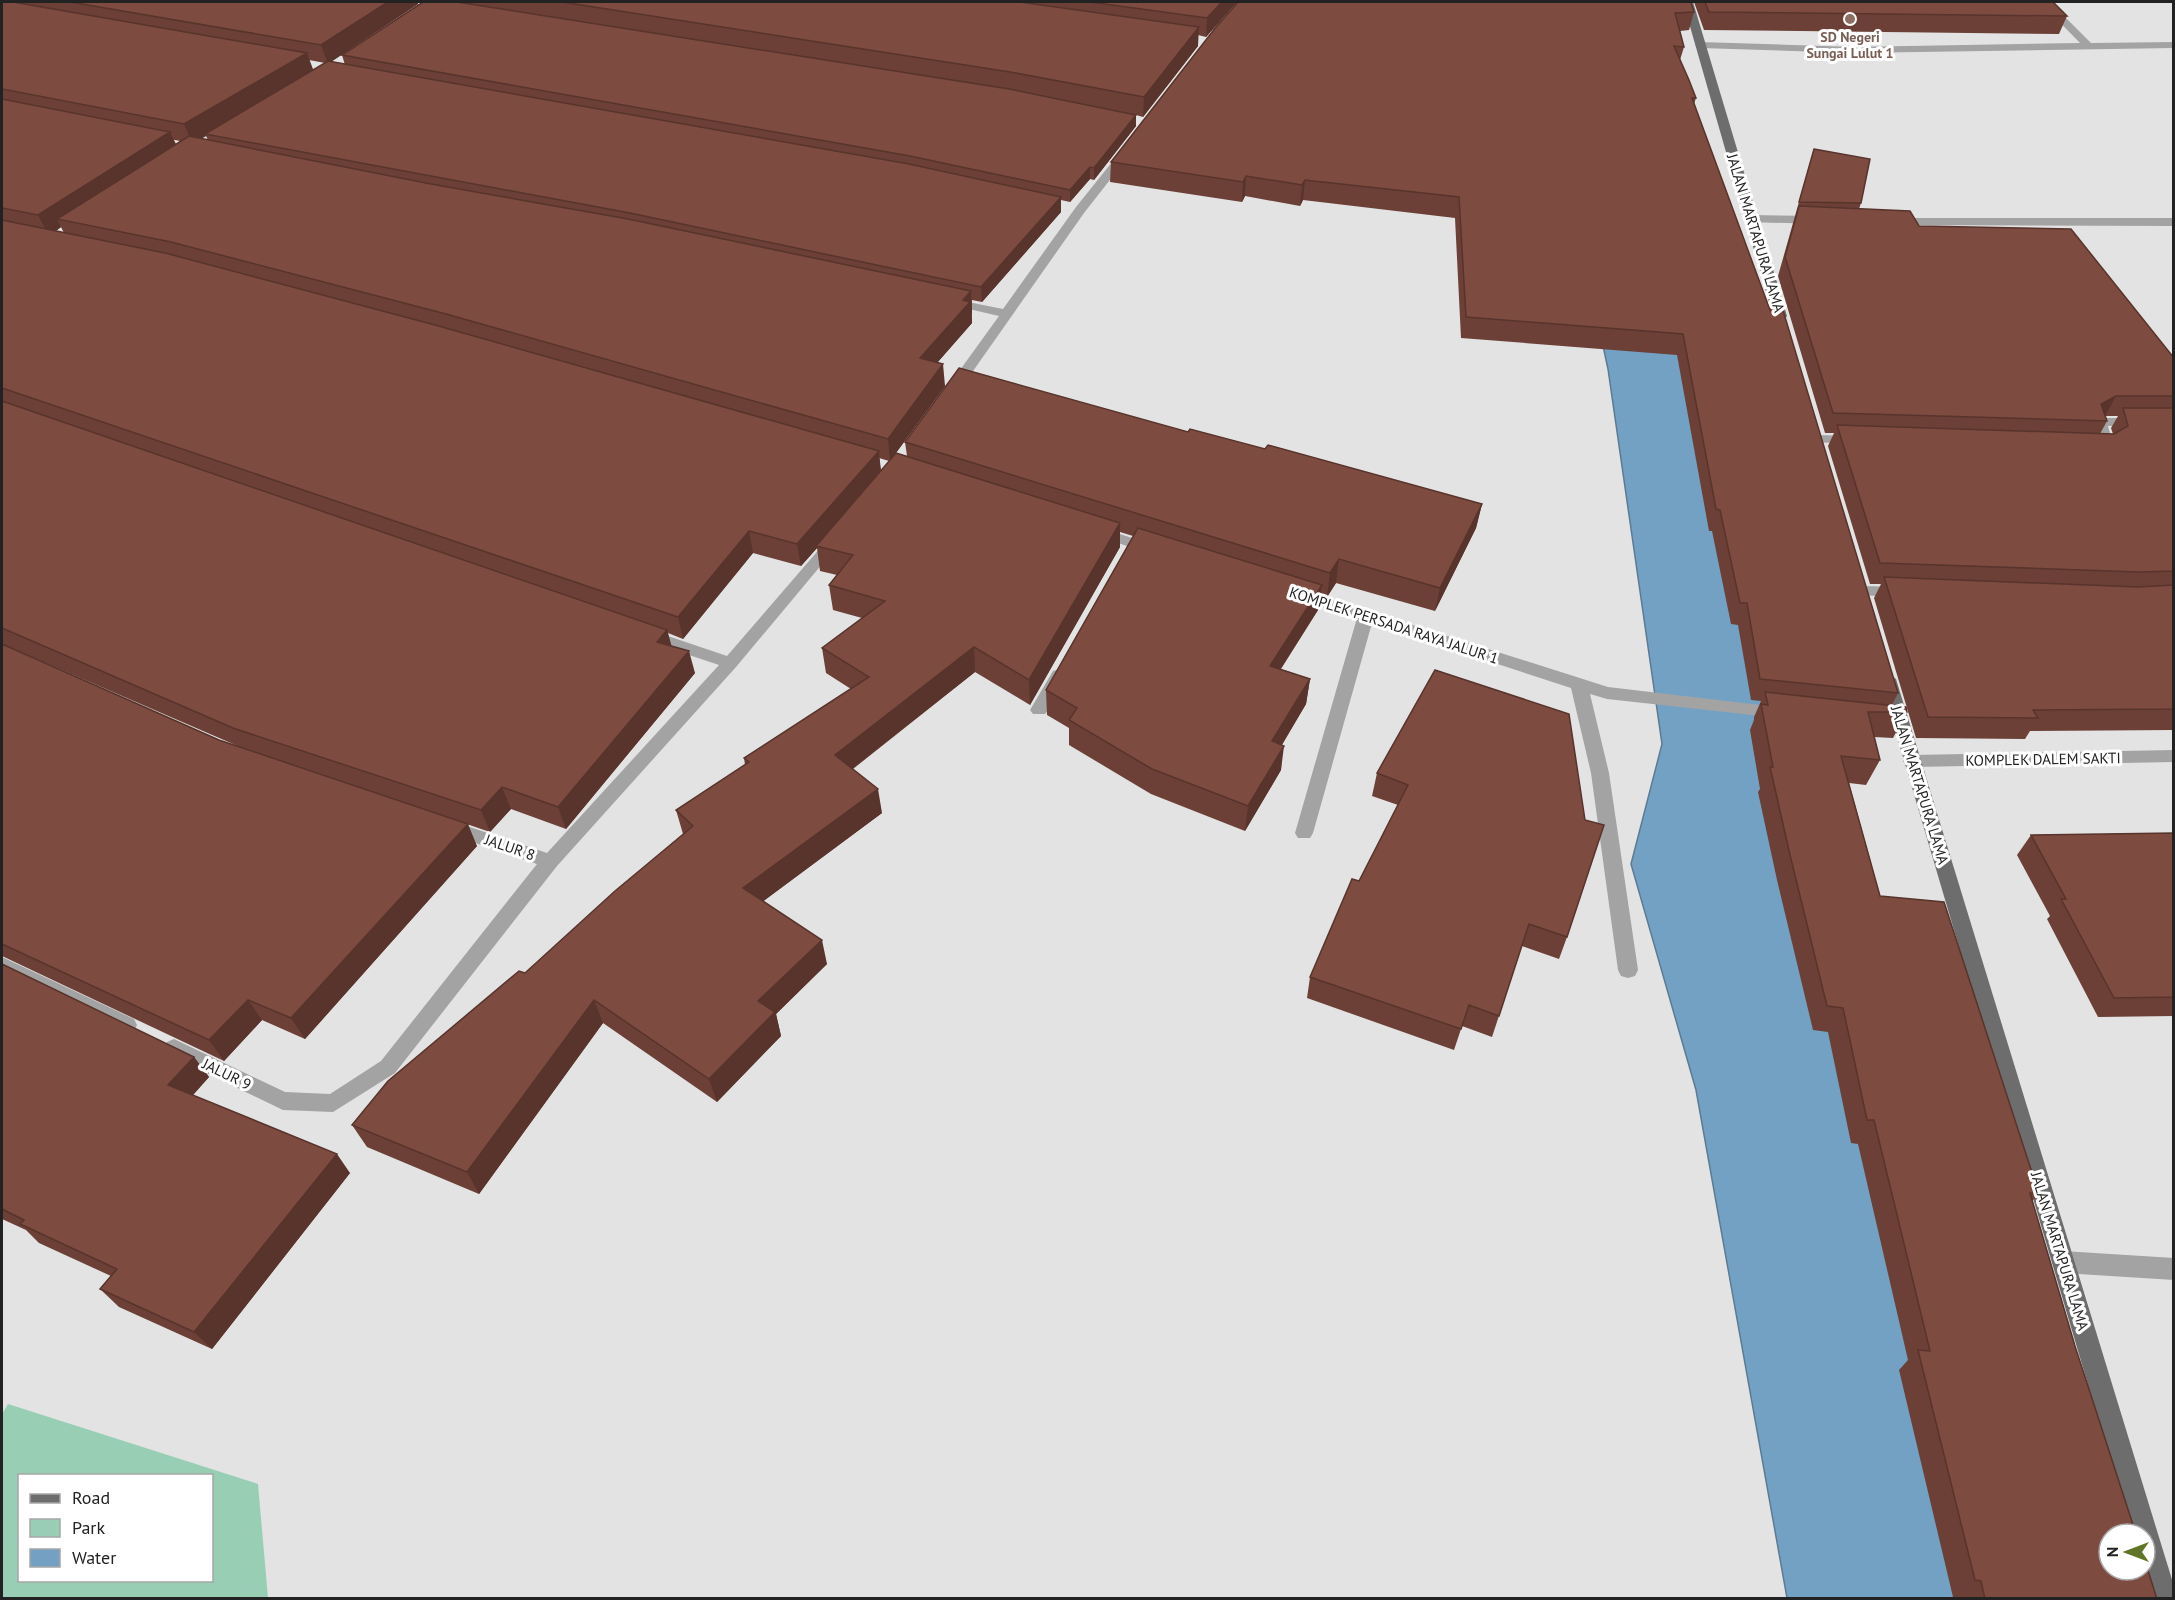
<svg xmlns="http://www.w3.org/2000/svg" width="2175" height="1600" font-family="'PT Sans',sans-serif">
<rect width="100%" height="100%" fill="#e3e3e4"/>
<path fill="#97ceb4" fill-rule="evenodd" d="M8,1404L258,1484L268,1598H2V1414ZM20,1476H212V1580H20Z"/>
<path fill="#73a1c4" stroke="#5b7b93" stroke-width="1.5" d="M1643,2L2057,1598H1787L1696,1090L1631,864L1662,744L1608,369L1571,197Z"/>
<g fill="none" stroke-linecap="round" stroke-linejoin="round">
<path fill="#a3a3a3" fill-rule="evenodd" d="M2040,2H2050L2091,43L2174,42V48L1853,53L1700,48L1695,45L1700,42L1853,47L2080,43Z
M1121,151L1131,153L1084,213L959,391H949L947,388L999,316L943,303V297L1003,309L1076,207Z
M1751,215L1819,216L1825,220L1819,224L1747,222V216Z
M1894,218H2174V226L1890,225L1888,222Z
M2106,418H2174V426H2108L2112,440L2105,444L2098,440L2092,425Z
M1817,435L1854,436L1861,440L1854,444L1812,442V436Z
M1098,527L1157,546L1160,549L1152,554L1093,535L1090,532L1093,529Z
M833,537L841,542L838,545L736,667L557,866L395,1073L333,1112L283,1110L167,1054L164,1048L167,1042L174,1039L285,1092L330,1094L381,1061L537,864L443,832L440,827L443,822L449,820L547,853L719,665L644,640L642,636L644,632H656L727,656L828,539Z
M1863,586L1900,587L1908,592L1900,597L1857,595L1855,591Z
M1296,588L1608,687L1786,708L1789,712L1780,718L1607,699L1590,694L1609,773L1638,970L1635,976L1628,978L1621,976L1618,970L1591,773L1571,688L1372,623L1313,833L1310,838H1298L1295,833L1357,618L1290,597L1288,593Z
M1059,669L1067,675L1048,710L1045,714H1033L1030,710L1053,671Z
M2174,750V762L1912,767L1906,766L1903,761L1906,756L1912,755Z
M2,957L134,1019L137,1025L134,1031L127,1034L120,1031L2,974Z
M2063,1251L2174,1258V1280L2063,1273L2055,1270L2052,1262L2055,1254Z"/>
<path fill="#6e6d6d" fill-rule="evenodd" d="M1683,2H1693L1787,316L1785,319H1775L1773,316Z
M1888,673L1896,679L2158,1534L2174,1586V1598H2151L2143,1570H2145V1534H2132L1880,679Z"/>
</g>
<path fill="#6c4036" fill-rule="evenodd" d="M2,2H418V4L330,62L345,65L342,55L423,2H1237L1206,37L1198,35V46L1143,117L1136,115V126L1094,180L1090,179L1070,202L1061,200V212L982,302L972,300V323L937,363L945,386L896,453L907,456L905,442L1188,432L1265,449L1482,504L1476,528L1435,611L1336,583L1327,597L1321,595L1318,610L1281,669L1310,679L1306,704L1282,745L1281,770L1245,831L1151,794L1069,745V728L1047,715L1046,690L1133,536L1120,532V547L1030,705L975,672L853,769L882,813L763,901L827,964L776,1014L781,1036L717,1102L603,1023L479,1194L367,1147L352,1125L683,834L676,810L745,765L744,758L851,689L826,673L822,648L862,618L833,610L829,585L837,575L820,571L817,548L801,566L753,553L683,639L668,633L671,646L695,673L566,829L511,809L490,832L373,792L477,846L305,1039L262,1020L224,1061L2,956V644L219,740L240,747L2,644ZM309,60L325,63L313,70ZM206,136L208,140L201,138ZM174,140H175L180,141L176,144ZM61,227L64,233L56,231ZM879,458L889,461L881,471Z
M1238,2L1694,12L1689,30L1680,31L1684,47L1680,60L1696,98L1694,104L1769,307L1776,287L1898,693L1892,705L1907,712L1893,738L1874,737L1880,760L1866,785L1849,783L1880,896L2039,1194L2032,1201L2075,1346L2157,1599H1958V1597H1953L1899,1370L1908,1360L1858,1144L1851,1143L1828,1032L1813,1030L1777,880L1758,792L1760,789L1750,730L1754,720V717L1761,701L1751,700L1738,625L1731,624L1712,531H1709L1677,355L1461,338L1455,218L1303,200L1300,206L1245,196L1242,202L1110,182L1111,162Z
M1694,2H2053L2067,16L2059,34L1704,30Z
M1814,149L1861,203L1859,209L1919,226L2174,358V730L2030,731L2025,739L1916,738L1874,598L1881,584H1870L1828,446L1834,433H1825L1778,276ZM2105,416H2118L2111,428L2113,434H2100L2107,421Z
M1435,670L1567,937L1559,959L1522,946L1492,1037L1462,1026L1454,1050L1307,998L1310,977L1398,805L1372,796L1377,773Z
M2174,833V1016L2098,1017L2047,919L2050,916L2017,855L2031,835Z
M2,964L194,1057L209,1077L193,1095L350,1173L212,1349L119,1307L100,1289L111,1276L39,1243L26,1230L2,1219Z"/>
<path fill="#58342c" d="M388,2H418V4L328,64L321,45Z
M1222,2H1237L1206,37L1207,18Z
M1199,27L1198,46L1143,117L1144,97Z
M307,53L314,72L205,134L206,136L193,144L184,124Z
M1136,115V126L1094,180V168Z
M170,132L179,152L57,219L61,227L49,236L38,215Z
M1090,167V179L1070,202V190Z
M1246,176L1245,196L1242,202L1243,182Z
M1305,180L1303,200L1300,206L1302,185Z
M1061,197V212L982,302L981,287Z
M971,291L972,313L971,314L972,323L922,380L920,358L963,300Z
M943,364L945,386L890,461L888,439Z
M2116,396L2105,416L2101,404Z
M879,451L881,472L816,546L817,548L801,566L797,544Z
M1482,504L1476,528L1435,611L1440,588Z
M1120,523V547L1030,705L1029,680Z
M749,531L753,553L683,639L678,617Z
M1339,559L1336,583L1327,597L1330,573Z
M1322,585L1318,610L1267,690L1270,666Z
M667,630L673,651L657,642Z
M974,647L975,672L839,779L835,755Z
M689,651L695,673L566,829L558,807Z
M1310,679L1306,704L1269,766L1272,741Z
M1284,746L1281,770L1245,831L1248,806Z
M502,787L511,809L490,832L481,810Z
M878,789L882,813L749,912L743,888Z
M468,824L477,846L305,1039L291,1018Z
M822,940L827,964L776,1014L781,1036L717,1102L709,1079L758,1001Z
M248,1000L262,1020L224,1061L209,1040Z
M594,1000L603,1023L479,1194L467,1172Z
M194,1057L209,1077L184,1105L168,1085Z
M337,1154L350,1173L212,1349L194,1332Z"/>
<path fill="#7d4b3f" stroke="#58342c" stroke-width="1.5" d="M2,2H13L307,53L184,124L2,89Z
M70,2H388L321,45Z
M423,2H457L1009,89L1136,115L1094,168L1090,167L1070,190L910,156L342,55Z
M562,2H1020L1199,27L1144,97L1010,72Z
M1090,2H1222L1207,18Z
M1238,2H1691L1694,12L1675,13L1684,47L1674,46L1689,80L1696,98H1692L1770,310L1776,287L1898,693L1760,679L1747,603H1740L1720,510L1716,509L1683,334L1466,317L1459,197L1305,180L1302,185L1246,176L1243,182L1111,162L1216,27Z
M1705,2H2053L2067,16L1709,12Z
M328,61L909,164L1061,197L981,287L630,213L205,134Z
M2,99L170,132L38,215L2,208Z
M189,136L431,184L628,219L971,291L963,300L970,302L920,358L943,364L888,439L446,314L171,242L57,219Z
M1814,149L1870,159L1861,203L1799,202Z
M1799,206L1910,211L1919,226L2071,229L2174,358V396H2116L2101,404L2107,421L1833,413L1785,257Z
M2,220L165,253L435,325L879,451L797,544L749,531L678,617L2,388Z
M959,368L1188,432L1190,429L1265,449L1268,445L1482,504L1440,588L1339,559L1330,573L905,442Z
M2,401L667,630L657,642L689,651L558,807L502,787L481,810L233,728L2,628Z
M2123,408H2174V571L2138,572L1880,563L1837,425L2114,434L2128,426Z
M896,453L1120,523L1029,680L974,647L835,755L878,789L743,888L822,940L758,1001L775,1012L709,1079L594,1000L467,1172L352,1125L388,1081L519,971L525,973L615,891L693,826L676,810L749,762L744,758L869,677L822,648L885,601L829,585L853,555L816,546Z
M1138,528L1322,585L1270,666L1310,679L1272,741L1284,746L1248,806L1152,769L1069,720L1077,708L1046,690Z
M1884,577L2138,587L2174,585V709L2033,710L2038,718L1928,717Z
M2,644L219,740L468,824L291,1018L248,1000L209,1040L2,944Z
M1435,670L1569,714L1585,820L1604,825L1567,937L1529,924L1499,1016L1469,1005L1461,1029L1310,977L1352,879L1359,881L1408,785L1377,773Z
M1765,692L1906,707L1907,712H1868L1880,760L1841,756L1880,896L1944,902L2039,1194L2030,1193L2075,1346L2136,1534H2109V1570H2145V1561L2157,1599H1985L1981,1581L1975,1580L1918,1350L1930,1351L1874,1120H1867L1843,1008L1827,1006L1790,855L1770,767H1773L1761,704L1768,705Z
M2174,833V997L2114,998L2061,899H2066L2031,835Z
M2,964L194,1057L168,1085L337,1154L194,1332L100,1289L117,1269L20,1224L24,1220L2,1209Z"/>
<circle fill="#8d6e63" stroke="#fff" stroke-width="2" cx="1850" cy="19" r="6"/>
<g text-anchor="middle" dominant-baseline="central" stroke-width="6" stroke-linejoin="round" paint-order="stroke">
<g font-size="14" font-weight="bold" fill="#785e54" stroke="#fff">
<text x="1850" y="37">SD Negeri<tspan x="1850" dy="16">Sungai Lulut 1</tspan></text>
</g>
<g font-size="15" fill="#222" stroke="#fff">
<text transform="translate(1756 233) rotate(73)">JALAN MARTAPURA LAMA</text>
<text transform="translate(1394 625) rotate(18)">KOMPLEK PERSADA RAYA JALUR 1</text>
<text transform="translate(2043 759) rotate(-1)">KOMPLEK DALEM SAKTI</text>
<text transform="translate(1920 785) rotate(73)">JALAN MARTAPURA LAMA</text>
<text transform="translate(510 847) rotate(19)">JALUR 8</text>
<text transform="translate(227 1074) rotate(26)">JALUR 9</text>
<text transform="translate(2060 1251) rotate(73)">JALAN MARTAPURA LAMA</text>
</g>
</g>
<rect width="2175" height="1600" fill="none" stroke="#222222" stroke-width="6"/>
<rect x="18" y="1474" width="195" height="108" fill="#ffffff" stroke="#a7a7a7" stroke-width="1.5"/>
<rect x="30" y="1494" width="30" height="9" fill="#6e6d6d" stroke="#a7a7a7" stroke-width="1.5"/>
<text x="72" y="1504" font-size="18" fill="#222222">Road</text>
<rect x="30" y="1519" width="30" height="18" fill="#97ceb4" stroke="#a7a7a7" stroke-width="1.5"/>
<text x="72" y="1534" font-size="18" fill="#222222">Park</text>
<rect x="30" y="1549" width="30" height="18" fill="#73a1c4" stroke="#a7a7a7" stroke-width="1.5"/>
<text x="72" y="1564" font-size="18" fill="#222222">Water</text>
<g transform="translate(2127 1552) rotate(270)"><circle r="28" fill="#ffffff" stroke="#a7a7a7" stroke-width="1.5"/>
<path d="M0-4.5L10 22L0 15L-10 22Z" fill="#607526"/>
<text y="-9" font-size="16" font-weight="bold" text-anchor="middle" fill="#222222">N</text>
</g>
</svg>
